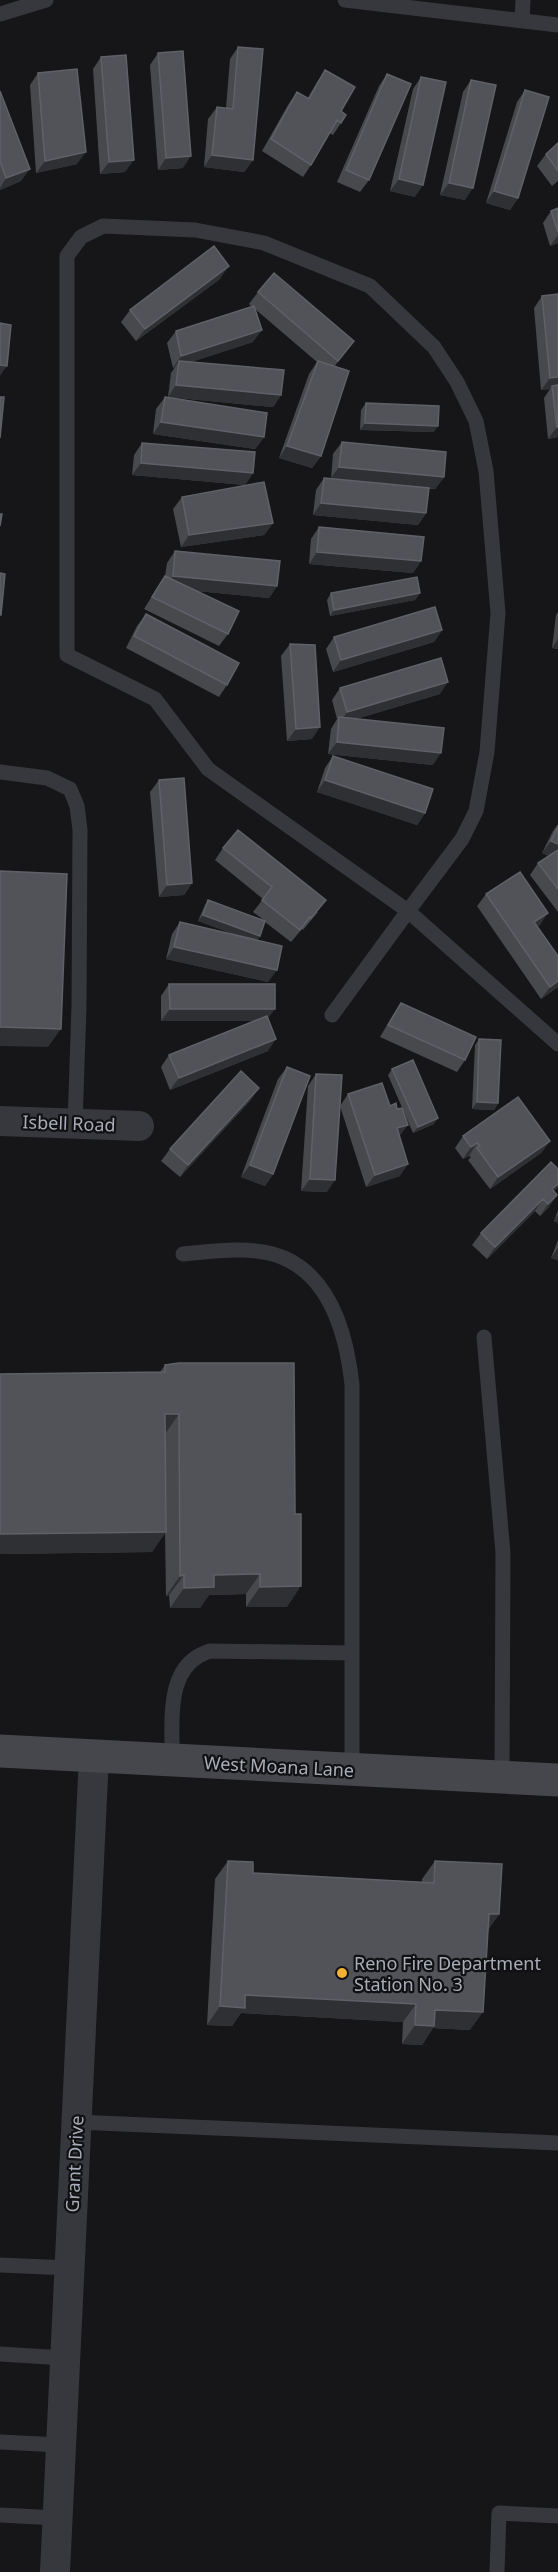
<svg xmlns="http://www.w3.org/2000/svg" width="558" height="2572" font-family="'Noto Sans',sans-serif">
<rect width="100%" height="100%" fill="#161618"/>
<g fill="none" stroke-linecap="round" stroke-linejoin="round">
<path stroke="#37383d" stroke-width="15" d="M345,0L558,25
M0,14L46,0
M522,21L523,0
M103,226L195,230L264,243L370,286L434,347L457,382L476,421L486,471L498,613L487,752L476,811L462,839L408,911L208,769L155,699L67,655V256L81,237Z
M0,772L47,778L70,789L77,806L80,830L79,1006L75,1124
M332,1015L408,911L558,1044
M183,1254C214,1251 254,1245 284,1258C332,1279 347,1338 352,1385V1770
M484,1337L503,1553L502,1777
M172,1760C173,1721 164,1665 210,1651L352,1653
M76,2122L558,2143
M0,2265L69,2268
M0,2354L65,2358
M0,2442L61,2445
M0,2515L57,2518
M497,2572L499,2513L558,2516"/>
<path stroke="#37383d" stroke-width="30" d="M0,1121L139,1126
M55,2572L94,1756"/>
<path stroke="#45474d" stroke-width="33" d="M0,1751L558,1780"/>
</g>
<path fill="#47494d" d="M238,47L253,160L244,172L204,167L208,119L217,107L226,108L230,59Z
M158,53L183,168L158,170L150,65Z
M101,57L125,172L100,174L93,69Z
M325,70L341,111V123L333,135L329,133L311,165L303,177L262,151L288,105L297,92L307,99L317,82Z
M38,73L77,164L36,173L30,85Z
M387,74L369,180L360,192L337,182L379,86Z
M421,77L415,197L390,191L413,89Z
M471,80L465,200L440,195L463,92Z
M525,90L518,198L510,210L486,203L517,102Z
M0,91L21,181L0,190Z
M558,143V181L552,186L537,166L546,154Z
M558,208V243L550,246L543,223L551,211Z
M220,279L136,341L121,322L130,310Z
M258,292L345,353L334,367L321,456L312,468L279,458L309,374L317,362L255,309L253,342L191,362L281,395L273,407L168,397L171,373L175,367L173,368L167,343L176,331L252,307L249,304Z
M542,296L558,437L548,439L544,398L550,389L541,390L534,308Z
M165,397L264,437L255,449L153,434L156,409Z
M366,403L434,432L360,430L361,410Z
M342,442L444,477L435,489H429L426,513L418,525L313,515L316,490L324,478L331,479L333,454Z
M142,443L253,473L245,485L132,475L134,455Z
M182,497L273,523L264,535L181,547L173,509Z
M319,527L421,561L413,573L309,564L311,539Z
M175,551L277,586L269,598L197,591L228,634L219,646L144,609L157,588L165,576L167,563Z
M331,593H420L415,600L330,616L327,600Z
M558,612V649L552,648L556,615Z
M146,614L227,685L219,697L126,648L137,626Z
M442,630L434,642L333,672L326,649L334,637Z
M290,644L312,739L287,741L281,656Z
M340,688L440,694L356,719L433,765L328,754L331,729L337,719L332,700Z
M333,756L425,813L417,825L317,792L325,768Z
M159,780L192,883L184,895L159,897L150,792Z
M558,824V912L530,875L538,863L549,856L542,853L553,831Z
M223,848L318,912L303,930L302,929L291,942L265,922L260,936L257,940L268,982L166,959L172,934L180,922L236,935L198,921L204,907L208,900L264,920L253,912L263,899L215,860Z
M486,894L540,925L537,926L558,956V987L541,999L477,906Z
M169,984L268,1019V1051L170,1090L161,1067L169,1055L253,1021H161V996Z
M401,1003L465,1060L457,1072L380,1037L393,1015Z
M479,1039L498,1103L494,1110L472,1109L475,1045Z
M287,1067L273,1174L265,1186L241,1177L278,1079Z
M392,1069L434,1124L413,1133L388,1075Z
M316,1074L327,1192L301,1191L308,1086Z
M348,1094L400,1136V1176L366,1187L340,1106Z
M251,1100L180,1177L161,1161L170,1149Z
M463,1136L550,1141L541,1153L490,1189L468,1160L471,1157L469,1156L463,1159L455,1148Z
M558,1169V1187L554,1191L549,1207L540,1216L535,1211L487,1259L472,1245L481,1233Z
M558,1210V1223L554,1221Z
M558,1240V1260L551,1258Z
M165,1365L287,1607H246V1594L209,1595L200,1608H170L169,1595L166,1596L165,1533L152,1552L0,1554V1374L160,1372Z
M228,1861L253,1873L422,1882V1879L435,1861L499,1914L488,1930L470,2030L433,2028L422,2045L402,2044L403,2022L241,2013L232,2026L207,2025L215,1879Z"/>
<path fill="#2f3033" d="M86,152L77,164L36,173L45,161Z
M212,155L253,160L244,172L204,167Z
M191,156L183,168L158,170L166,158Z
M134,160L125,172L100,174L109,162Z
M30,169L21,181L0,190V188L6,178Z
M399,179L423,185L415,197L390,191Z
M449,183L473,188L465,200L440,195Z
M494,191L518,198L510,210L486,203Z
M558,235V243L550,246Z
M229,266L220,279L136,341L145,329Z
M262,330L253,342L179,366V361L175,367L173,368L181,356Z
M0,365L7,366L0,376Z
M558,377V387L552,386L550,389L541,390L550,378Z
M176,385L281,395L273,407L168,397Z
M161,422L264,437L255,449L153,434Z
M365,423L438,426L434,432L360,430Z
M557,427H558V437L548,439Z
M287,446L321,456L312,468L279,458Z
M141,463L253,473L245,485L132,475Z
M339,467L444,477L435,489L330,479Z
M321,503L426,513L418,525L313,515Z
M273,523L264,535L181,547L189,535Z
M317,552L421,561L413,573L309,564Z
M173,576L277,586L269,598L164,588Z
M420,593L415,600L330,616L334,610Z
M442,630L434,642L333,672L341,660Z
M558,639V649L552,648Z
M448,682L440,694L339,724L347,712Z
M320,727L312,739L287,741L296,729Z
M337,742L441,753L433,765L328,754Z
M325,780L425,813L417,825L317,792Z
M551,841L558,844V859L542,853Z
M192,883L184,895L159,897L167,885Z
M548,913L540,925L526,934L534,922Z
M203,915L260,936L256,942L198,921Z
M174,947L277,970L268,982L166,959Z
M558,981V987L541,999L550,987Z
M170,1009H275L266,1021H161Z
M0,1027L61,1029L48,1047L0,1046Z
M276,1039L268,1051L170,1090L179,1078Z
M259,1088L251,1100L180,1177L188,1165Z
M477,1102L498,1103L494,1110L472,1109Z
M438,1118L434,1124L413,1133L418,1127Z
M408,1125L399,1137L397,1128Z
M550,1141L541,1153L490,1189L498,1177Z
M477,1143L469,1156L463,1159L471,1147Z
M408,1164L400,1176L366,1187L375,1175Z
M250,1165L273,1174L265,1186L241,1177Z
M310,1179L335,1180L327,1192L301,1191Z
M558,1184V1187L544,1202L552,1189Z
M557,1195L549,1207L540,1216L548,1204Z
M543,1199L535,1211L487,1259L495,1247Z
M558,1215V1223L554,1221Z
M558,1248V1260L551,1258Z
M165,1414H179L165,1434Z
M166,1532L152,1552L0,1554V1534Z
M260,1574L246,1594L209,1595L200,1608H170L184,1588L214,1575Z
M184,1575L169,1595L166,1596L180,1576Z
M301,1586L287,1607H246L260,1587Z
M489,1914H499L486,1933Z
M245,1995L416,2004L403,2022L241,2013L232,2026L207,2025L220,2006Z
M435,2010L483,2012L470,2030L433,2028L422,2045L402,2044L415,2025Z"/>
<path fill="#525359" stroke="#5f6168" stroke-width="1.5" d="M238,47L263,49L253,160L212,155L217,107L233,109Z
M183,51L191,156L166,158L158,53Z
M126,55L134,160L109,162L101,57Z
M77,69L86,152L45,161L38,73Z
M325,70L355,87L341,111L346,115L341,123L337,120L311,165L271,139L297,92L309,99Z
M387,74L411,84L369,180L346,170Z
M421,77L446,82L423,185L399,179Z
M471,80L496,85L473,188L449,183Z
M525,90L549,97L518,198L494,191Z
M0,91L30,169L6,178L0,161Z
M558,143V171L546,154Z
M558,208V232L551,211Z
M214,246L229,266L145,329L130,310Z
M274,273L354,341L338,361L258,292Z
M558,294V377L550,378L542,296Z
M254,306L262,330L181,356L176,331Z
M0,323L11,325L7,366L0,365Z
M179,361L284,370L281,395L176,385Z
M318,361L349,371L321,456L287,446Z
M558,385V427H557L552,386Z
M0,397H4L0,438Z
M165,397L267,413L264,437L161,422Z
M366,403L439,406L438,426L365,423Z
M342,442L446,452L444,477L339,467Z
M142,443L255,452L253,473L141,463Z
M324,478L429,488L426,513L321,503Z
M264,482L273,523L189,535L182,497Z
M0,514H2L0,526Z
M319,527L424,537L421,561L317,552Z
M175,551L280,561L277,586L173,576Z
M0,573L5,574L1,615H0Z
M165,576L239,611L228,634L152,597Z
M417,577L420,593L334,610L331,593Z
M435,607L442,630L341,660L334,637Z
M146,614L239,663L227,685L134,636Z
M290,644L315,645L320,727L296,729Z
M441,658L448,682L347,712L340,688Z
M339,717L444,728L441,753L337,742Z
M333,756L433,789L425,813L325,780Z
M184,778L192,883L167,885L159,780Z
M558,826V844L551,841Z
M238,830L326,900L311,918L310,917L300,930L262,900L272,887L223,848Z
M558,850V889L538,863Z
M0,871L67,874L61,1029L0,1027Z
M520,872L548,913L534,922L558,956V981L550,987L486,894Z
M208,900L265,921L260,936L203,915Z
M180,922L282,946L277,970L174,947Z
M169,984H275V1009H170Z
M401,1003L476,1037L465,1060L388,1025Z
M267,1016L276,1039L179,1078L169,1055Z
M479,1039L501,1040L498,1103L477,1102Z
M413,1060L438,1118L418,1127L392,1069Z
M287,1067L310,1076L273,1174L250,1165Z
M241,1071L259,1088L188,1165L170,1149Z
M316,1074L342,1075L335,1180L310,1179Z
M382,1083L390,1106L396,1103L397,1109L402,1108L408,1125L397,1128L408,1164L375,1175L348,1094Z
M518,1097L550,1141L498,1177L477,1148L480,1146L477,1143L471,1147L463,1136Z
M551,1162L558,1169V1184L552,1189L557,1195L548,1204L543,1199L495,1247L481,1233Z
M179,1363H294L295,1514H301V1586L260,1587V1574L214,1575V1587L184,1588V1575L180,1576L179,1414H165L166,1532L0,1534V1374L165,1372V1365Z
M228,1861L253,1862V1873L434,1883L435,1861L502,1864L499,1914H489L483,2012L435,2010L434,2026L415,2025L416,2004L245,1995V2008L220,2006Z"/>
<circle fill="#f2b134" stroke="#111113" stroke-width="2" cx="342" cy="1973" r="6"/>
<g text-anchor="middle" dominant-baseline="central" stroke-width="4.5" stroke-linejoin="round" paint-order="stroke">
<g font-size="18" fill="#a8adb8" stroke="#111113">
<text transform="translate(69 1123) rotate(2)">Isbell Road</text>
<text transform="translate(279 1766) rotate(3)">West Moana Lane</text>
<text transform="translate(74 2164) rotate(-87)">Grant Drive</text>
</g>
<g font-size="18" fill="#a8adb8" stroke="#111113" text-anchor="start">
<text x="354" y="1963">Reno Fire Department<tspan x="354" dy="21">Station No. 3</tspan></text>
</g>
</g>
</svg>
